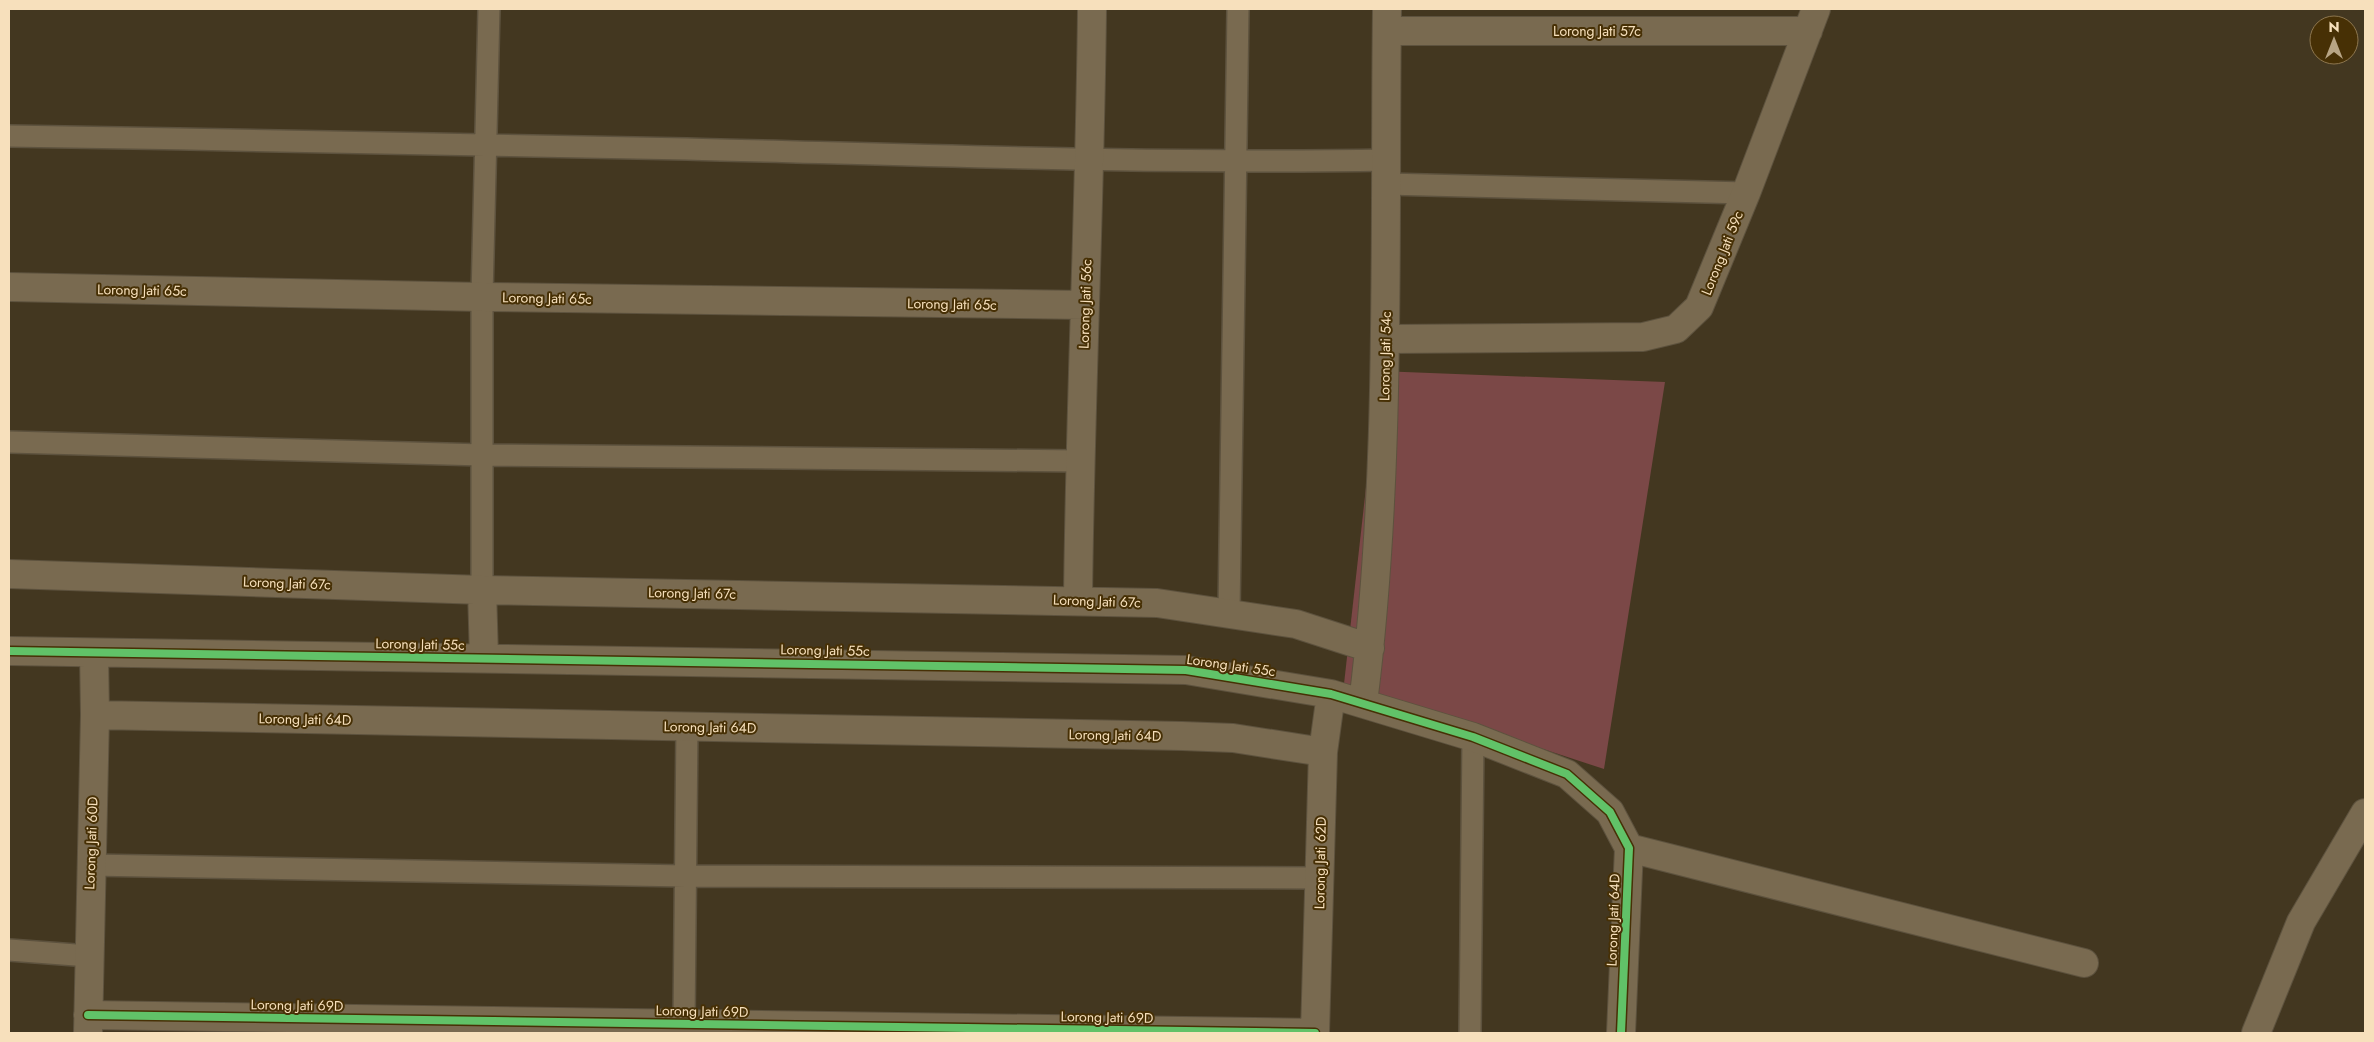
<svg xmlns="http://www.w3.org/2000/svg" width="2374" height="1042" font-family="Jost,sans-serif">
<rect width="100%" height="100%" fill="#433720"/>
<path fill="#7b4847" d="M1379,371L1665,382L1604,769L1344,684Z"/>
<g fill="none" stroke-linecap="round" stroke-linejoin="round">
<g stroke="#5d523e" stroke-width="24">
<path id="service" d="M9,136C235,140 461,143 687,149C921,155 1154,164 1387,160
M1386,184L1746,193
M9,442L483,455L1079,461
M482,590V297L489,9
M1229,612L1238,9
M90,865L686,876L1320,878
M9,950L89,956
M684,1023L687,726
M1470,1033L1473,737"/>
</g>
<g stroke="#5d523e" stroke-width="30">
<path id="minor" d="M1387,31H1808
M9,287L482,297L1085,305
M1386,339L1643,337L1676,329L1699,307L1746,193L1816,9
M9,574L482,590L1157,603L1296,624L1370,648
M482,590L484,657
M1078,600C1080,403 1090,206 1092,9
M9,651L1186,670L1331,694L1473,737L1567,774L1610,812L1629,848L1621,1033
M1363,703C1392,473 1384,240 1387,9
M95,715L1182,736L1233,738L1323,752
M1629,848L2084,963
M88,1015L1315,1033
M88,1033L95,715L94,653
M1315,1033L1323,752L1331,694
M2256,1033L2301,922L2365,813"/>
</g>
<use href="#service" stroke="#796a50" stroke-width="21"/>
<use href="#minor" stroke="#796a50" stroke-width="28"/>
<g stroke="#473005" stroke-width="11">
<path id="cycleway" d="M9,651L1186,670L1331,694L1473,737L1567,774L1610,812L1629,848L1621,1033
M88,1015L1315,1033"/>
</g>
<use href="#cycleway" stroke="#61c268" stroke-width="8"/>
</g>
<g text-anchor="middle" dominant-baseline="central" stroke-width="4" stroke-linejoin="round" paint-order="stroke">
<g font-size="14" fill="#f7e0bc" stroke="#473005">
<text x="1597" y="31">Lorong Jati 57c</text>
<text transform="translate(1722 253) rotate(-68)">Lorong Jati 59c</text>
<text transform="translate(142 290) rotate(1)">Lorong Jati 65c</text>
<text transform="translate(547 298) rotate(1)">Lorong Jati 65c</text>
<text transform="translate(952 304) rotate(1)">Lorong Jati 65c</text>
<text transform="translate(1085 304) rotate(-88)">Lorong Jati 56c</text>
<text transform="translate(1385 356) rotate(-89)">Lorong Jati 54c</text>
<text transform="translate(287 583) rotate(2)">Lorong Jati 67c</text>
<text transform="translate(692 593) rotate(1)">Lorong Jati 67c</text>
<text transform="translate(1097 601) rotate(2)">Lorong Jati 67c</text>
<text transform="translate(420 644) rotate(1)">Lorong Jati 55c</text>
<text transform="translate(825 650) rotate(1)">Lorong Jati 55c</text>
<text transform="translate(1231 665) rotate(8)">Lorong Jati 55c</text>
<text transform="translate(305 719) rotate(1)">Lorong Jati 64D</text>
<text transform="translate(710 727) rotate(1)">Lorong Jati 64D</text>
<text transform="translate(1115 735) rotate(1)">Lorong Jati 64D</text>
<text transform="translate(91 843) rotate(-88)">Lorong Jati 60D</text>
<text transform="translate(1320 863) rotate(-89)">Lorong Jati 62D</text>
<text transform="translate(1613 920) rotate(-88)">Lorong Jati 64D</text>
<text transform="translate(297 1005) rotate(1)">Lorong Jati 69D</text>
<text transform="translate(702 1011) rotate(1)">Lorong Jati 69D</text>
<text transform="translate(1107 1017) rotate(1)">Lorong Jati 69D</text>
</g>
</g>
<rect width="2374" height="1042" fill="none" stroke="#f7e0bc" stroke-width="20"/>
<g transform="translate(2334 40)"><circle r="24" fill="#473005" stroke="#8d764e"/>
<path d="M0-4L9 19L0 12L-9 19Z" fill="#b8a585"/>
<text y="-8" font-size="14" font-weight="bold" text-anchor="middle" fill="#f7e0bc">N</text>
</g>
</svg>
